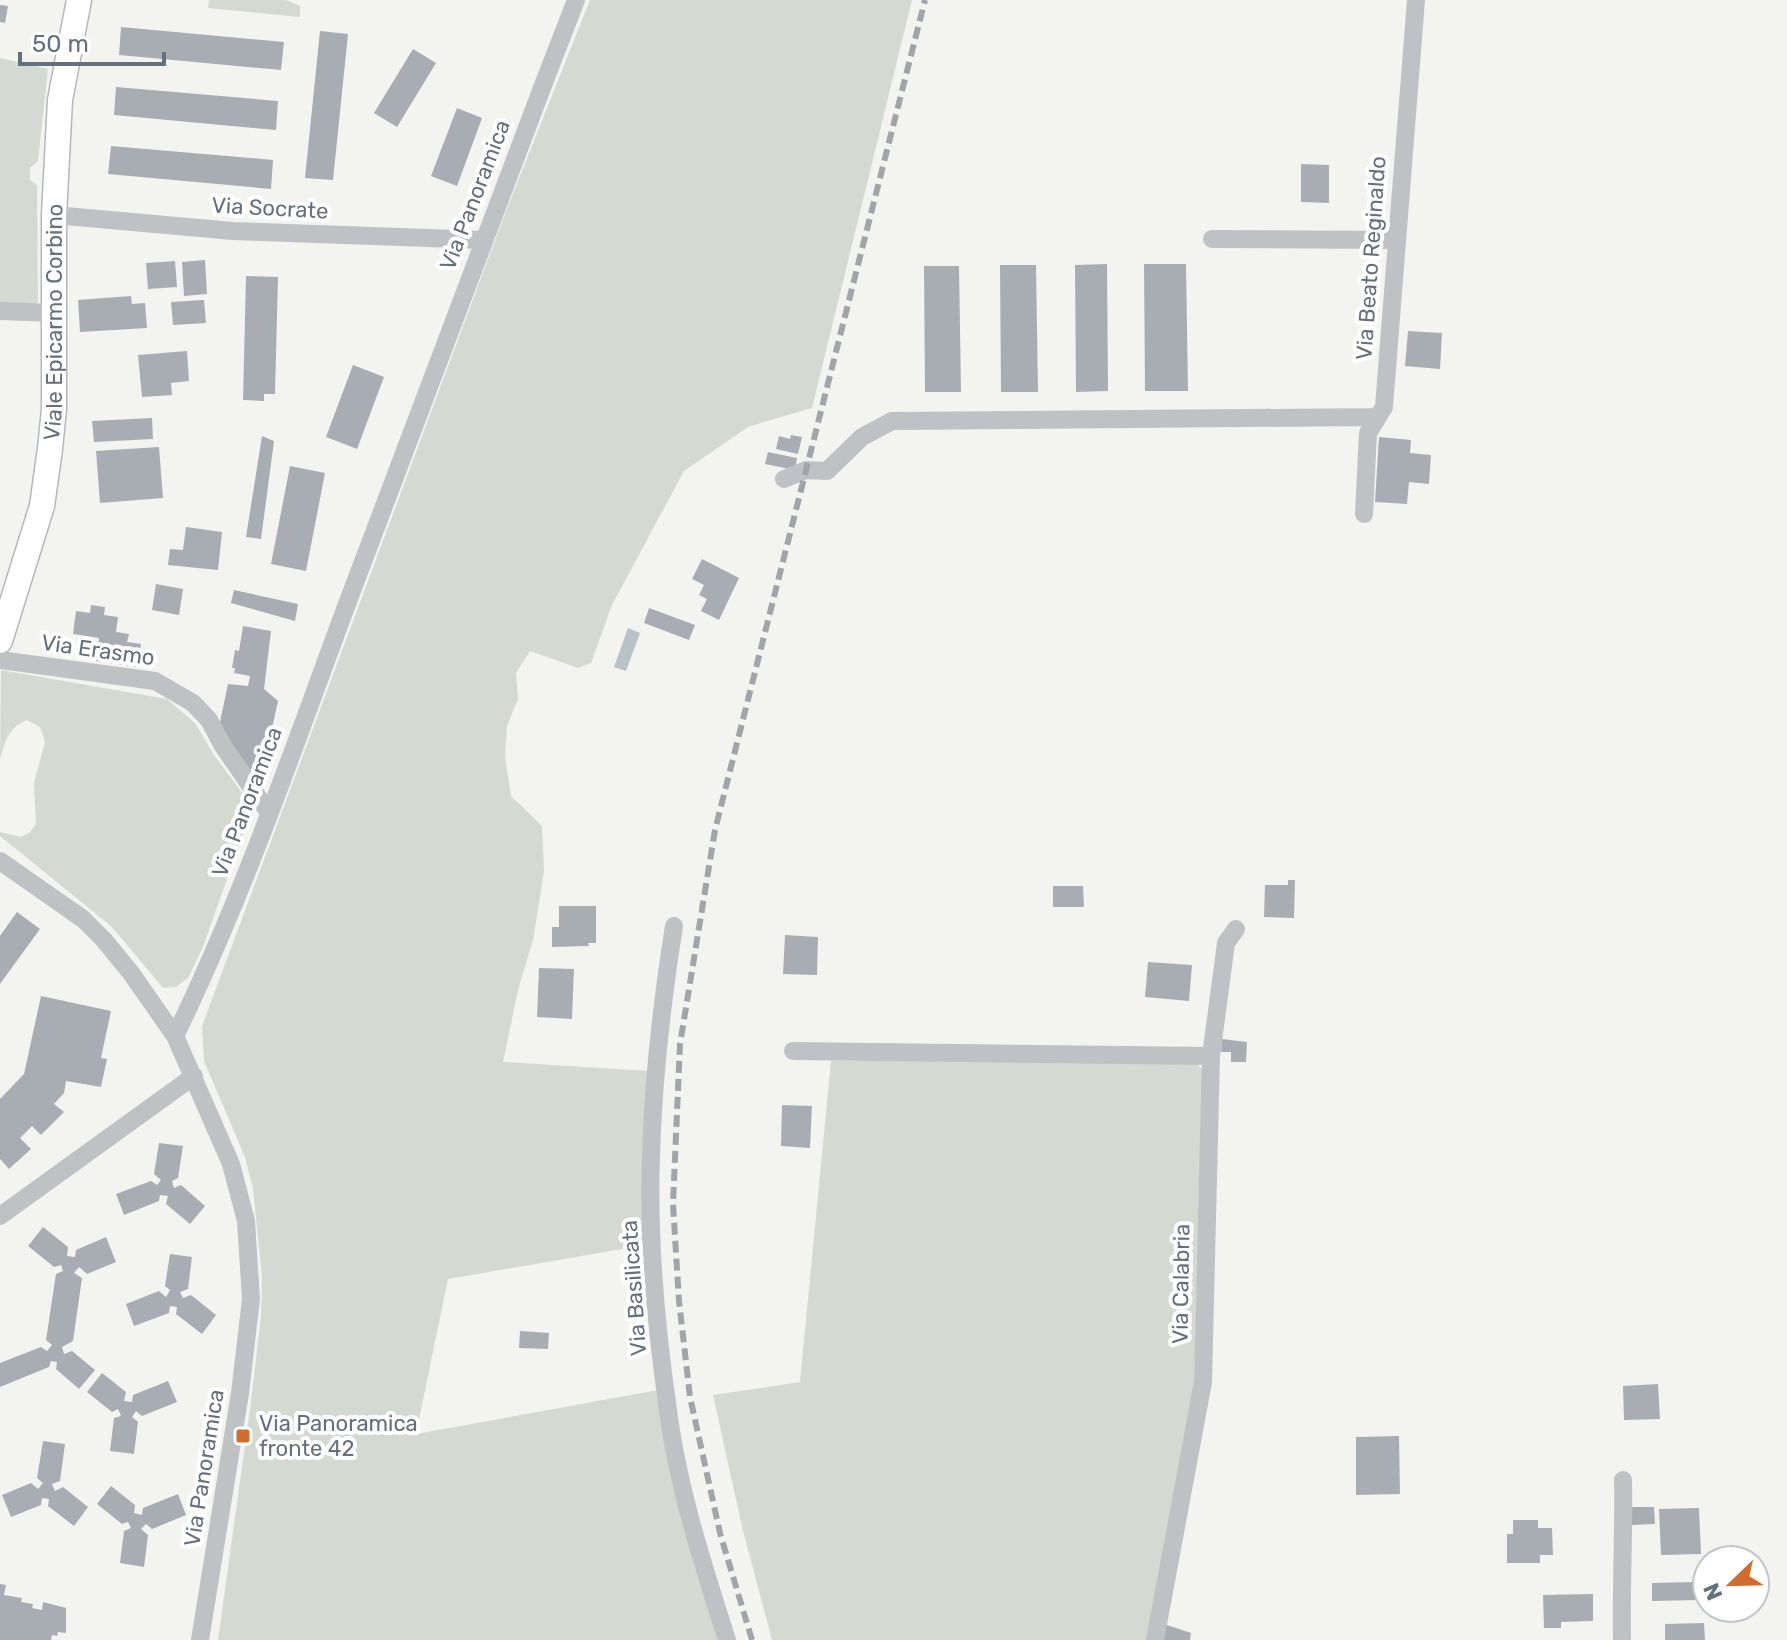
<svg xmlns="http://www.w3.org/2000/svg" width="1787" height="1640" font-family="Rubik,sans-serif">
<rect width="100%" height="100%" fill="#f3f4f0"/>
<path fill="#d4dad1" d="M209,0H286L300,6V17L208,8Z
M590,0H912L812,408L748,427L684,471L612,605L591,663L578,668L530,651L516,673L518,699L507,726L505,757L511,796L542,826L544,871L539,903L533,940L518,990L503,1062L650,1071L645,1245L448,1279L416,1434L658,1390L720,1640H218L251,1402L261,1316L262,1277L253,1189L245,1157L204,1061L202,1026L506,211Z
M0,58L48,69L38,161L30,168V180L37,185L38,302L34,305L0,304Z
M1,670L167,699L195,723L214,755L243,794L250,814L203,947L188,978L176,987L163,988L112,927L0,836V832L21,837L30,832L36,824L34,783L45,742L40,727L27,720C8,728 5,741 0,760Z
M892,1060L1196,1062L1205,1073L1198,1375L1148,1640H772L743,1531L713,1395L800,1382L831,1061Z"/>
<path fill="#b9c2c7" d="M628,628L640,633L626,671L614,667Z"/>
<path fill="#a8adb3" d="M0,5L8,6L5,23L0,22Z
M121,27L284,42L281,70L119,55Z
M320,31L348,34L333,180L305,178Z
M413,49L436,63L397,127L374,113Z
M116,87L278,101L276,130L114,115Z
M457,108L482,118L457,186L431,176Z
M111,146L273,160L271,189L108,174Z
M1301,164L1329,165V203L1301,202Z
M205,260L207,294L184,296L182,262Z
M175,261L177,287L148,289L146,263Z
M1107,264L1108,391L1076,392L1075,265Z
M1144,264H1186L1188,391H1145Z
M1000,265H1036L1038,392H1001Z
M924,266H959L961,392H925Z
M246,276L278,277L275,394H264V401L243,400Z
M131,296L132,304L145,303L147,328L80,332L78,300Z
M204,300L206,323L173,325L171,302Z
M1408,331L1442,333L1440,369L1405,366Z
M187,351L189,381L171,383L172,395L142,397L138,355Z
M353,365L384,377L357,449L326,437Z
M152,418L153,439L94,442L92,421Z
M791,435L802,437L798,454L776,449L779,436L790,439Z
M262,436L274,441L261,539L246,537Z
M1379,437L1411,440L1410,453L1431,455L1429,484L1409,482L1407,504L1375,502Z
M159,447L163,498L100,503L96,451Z
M768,452L797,458L795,470L765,464Z
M290,466L325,473L306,571L271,564Z
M186,527L222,532L218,570L168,565L170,549L183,550Z
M702,559L739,578L719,620L701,611L707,599L699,595L704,585L692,579Z
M156,584L183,589L179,615L152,610Z
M234,590L298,604L295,621L231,603Z
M91,605L105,607L104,615L118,617L116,632L129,634L127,642L141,644L138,667L96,661L99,638L73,634L76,611L90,613Z
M649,608L695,625L689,640L644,623Z
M243,626L271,631L264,689L278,701L260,783L227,739L220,722L228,684L248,686L250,676L234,673L235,668H232L235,650L239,651Z
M1288,880H1295L1294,918L1264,917L1265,885H1288Z
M1053,886H1083L1084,907H1053Z
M559,906H596V943H588L589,946L552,947V927H559Z
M17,912L40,929L0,984V936Z
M785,935L818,937L817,975L783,974Z
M1148,962L1192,965L1189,1001L1145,997Z
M539,968L574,969L572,1019L537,1017Z
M41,996L111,1011L101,1058L107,1059L101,1087L66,1081L64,1093L54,1104L64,1112L41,1135L32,1126L20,1138L31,1149L9,1169L0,1159V1099L24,1074Z
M1222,1039L1247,1042L1246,1062H1231V1052H1221Z
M782,1105L812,1106L810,1148L781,1146Z
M159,1143L183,1146L178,1178L172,1181L174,1188L181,1185L205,1206L190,1224L166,1204L168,1196L160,1195L159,1201L124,1215L116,1194L151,1181L157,1185L161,1180L154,1174Z
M43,1227L68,1247L67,1256L75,1257L76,1250L106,1237L116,1262L87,1274L79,1267L74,1273L82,1278L73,1341L62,1347L64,1354L72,1351L95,1370L79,1389L56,1369L57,1362L51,1361L49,1367L0,1387V1363L41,1347L47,1351L52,1345L46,1340L56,1274L63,1271L61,1265L54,1267L28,1246Z
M170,1254L192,1257L188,1289L180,1292L183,1298L191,1295L216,1315L202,1334L176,1314L177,1307L170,1306L169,1313L134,1326L126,1304L159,1291L166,1297L170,1290L165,1286Z
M520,1331L549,1333L548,1349L519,1348Z
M102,1373L126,1392L124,1401L132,1402L133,1395L168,1381L177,1402L142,1416L136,1411L132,1417L138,1422L134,1454L110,1451L114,1418L121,1416L118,1409L112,1412L87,1392Z
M1658,1384L1660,1419L1624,1420L1623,1386Z
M1399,1436L1400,1494L1356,1495V1437Z
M43,1441L65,1444L60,1481L52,1484L55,1491L63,1487L88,1507L74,1526L48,1506L49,1499L42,1498L41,1505L11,1517L2,1495L31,1483L38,1489L43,1483L37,1478Z
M111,1486L135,1505L134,1513L142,1515L143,1508L178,1494L186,1515L152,1529L146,1524L141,1529L148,1535L144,1567L120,1563L124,1531L131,1528L128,1522L122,1524L97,1504Z
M1631,1507H1654L1655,1524L1632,1525Z
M1699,1508L1701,1554L1661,1555L1659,1509Z
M1513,1520H1538V1528H1552L1553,1555H1540V1563H1507V1534H1513Z
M1697,1582L1698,1600L1652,1601V1583Z
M0,1584L6,1585L4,1595L22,1598L21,1602L33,1604L32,1608L42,1610L43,1602L66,1608V1633L58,1632L57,1636L52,1635L51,1640H0Z
M1593,1594V1621L1561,1622V1628H1544L1543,1595Z
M1704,1623L1705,1640H1665V1624Z
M1167,1625L1191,1633L1190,1640H1158L1159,1626Z"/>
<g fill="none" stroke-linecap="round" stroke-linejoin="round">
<g stroke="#b4b7bc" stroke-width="27">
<g id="secondary">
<path id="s1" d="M0,641L42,506L50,449L54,409V215L60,100L79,0"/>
</g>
</g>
<path stroke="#bfc2c5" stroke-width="18" d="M54,215L233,231L483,240
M1212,239L1397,240
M0,311L54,313
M784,479L806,470L827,471L862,437L892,421L1377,417
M1364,514L1368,433L1384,407L1416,0
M0,660L155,681L193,703L209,720L223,746L269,813
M0,861L83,919L104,940L131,973L175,1036L231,1164L246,1221L251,1299L240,1393L200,1640
M674,926C662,1002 653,1079 651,1156C648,1240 656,1327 668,1410C678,1488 703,1565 727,1640
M175,1036C243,897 293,749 347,604C422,403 498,201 576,0
M793,1051L1211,1056
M0,1216L194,1076
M1155,1640L1203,1382L1211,1056L1226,943L1236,929
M1622,1640C1621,1586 1624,1534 1623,1480"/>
<use href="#secondary" stroke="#fff" stroke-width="24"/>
<path stroke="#a1a5aa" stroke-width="6" stroke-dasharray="12 6" stroke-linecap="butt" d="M752,1640L720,1533L690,1397L679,1301L673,1204L680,1044L715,830L925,0"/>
</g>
<rect fill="#d26d31" stroke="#fff" stroke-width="3" x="235" y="1428" width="16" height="16" rx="4"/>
<g text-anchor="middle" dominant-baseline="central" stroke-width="8" stroke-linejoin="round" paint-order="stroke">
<g font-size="22" fill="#65707e" stroke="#fff">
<text transform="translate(475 195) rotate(-69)">Via Panoramica</text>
<text transform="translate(270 208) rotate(3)">Via Socrate</text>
<text transform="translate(1371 258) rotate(-86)">Via Beato Reginaldo</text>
<text stroke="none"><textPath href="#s1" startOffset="326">Viale Epicarmo Corbino</textPath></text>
<text transform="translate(98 650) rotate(8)">Via Erasmo</text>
<text transform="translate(247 802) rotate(-69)">Via Panoramica</text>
<text transform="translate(1181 1284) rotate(-89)">Via Calabria</text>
<text transform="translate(634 1288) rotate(-94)">Via Basilicata</text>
<text transform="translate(204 1468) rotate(-81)">Via Panoramica</text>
</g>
<g font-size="22" fill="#65707e" stroke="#fff" text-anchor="start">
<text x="259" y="1423">Via Panoramica<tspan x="259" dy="25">fronte 42</tspan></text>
</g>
</g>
<g transform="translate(1731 1584) rotate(247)"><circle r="38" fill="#ffffff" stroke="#c1c6cb" stroke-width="2"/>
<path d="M0-6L14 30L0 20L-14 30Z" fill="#d26d31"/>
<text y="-12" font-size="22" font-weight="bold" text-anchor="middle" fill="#65707e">N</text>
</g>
<path d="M20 52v12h144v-12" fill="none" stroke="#65707e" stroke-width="4"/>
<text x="32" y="52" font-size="24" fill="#65707e" stroke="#ffffff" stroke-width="6" paint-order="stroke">50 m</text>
</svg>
